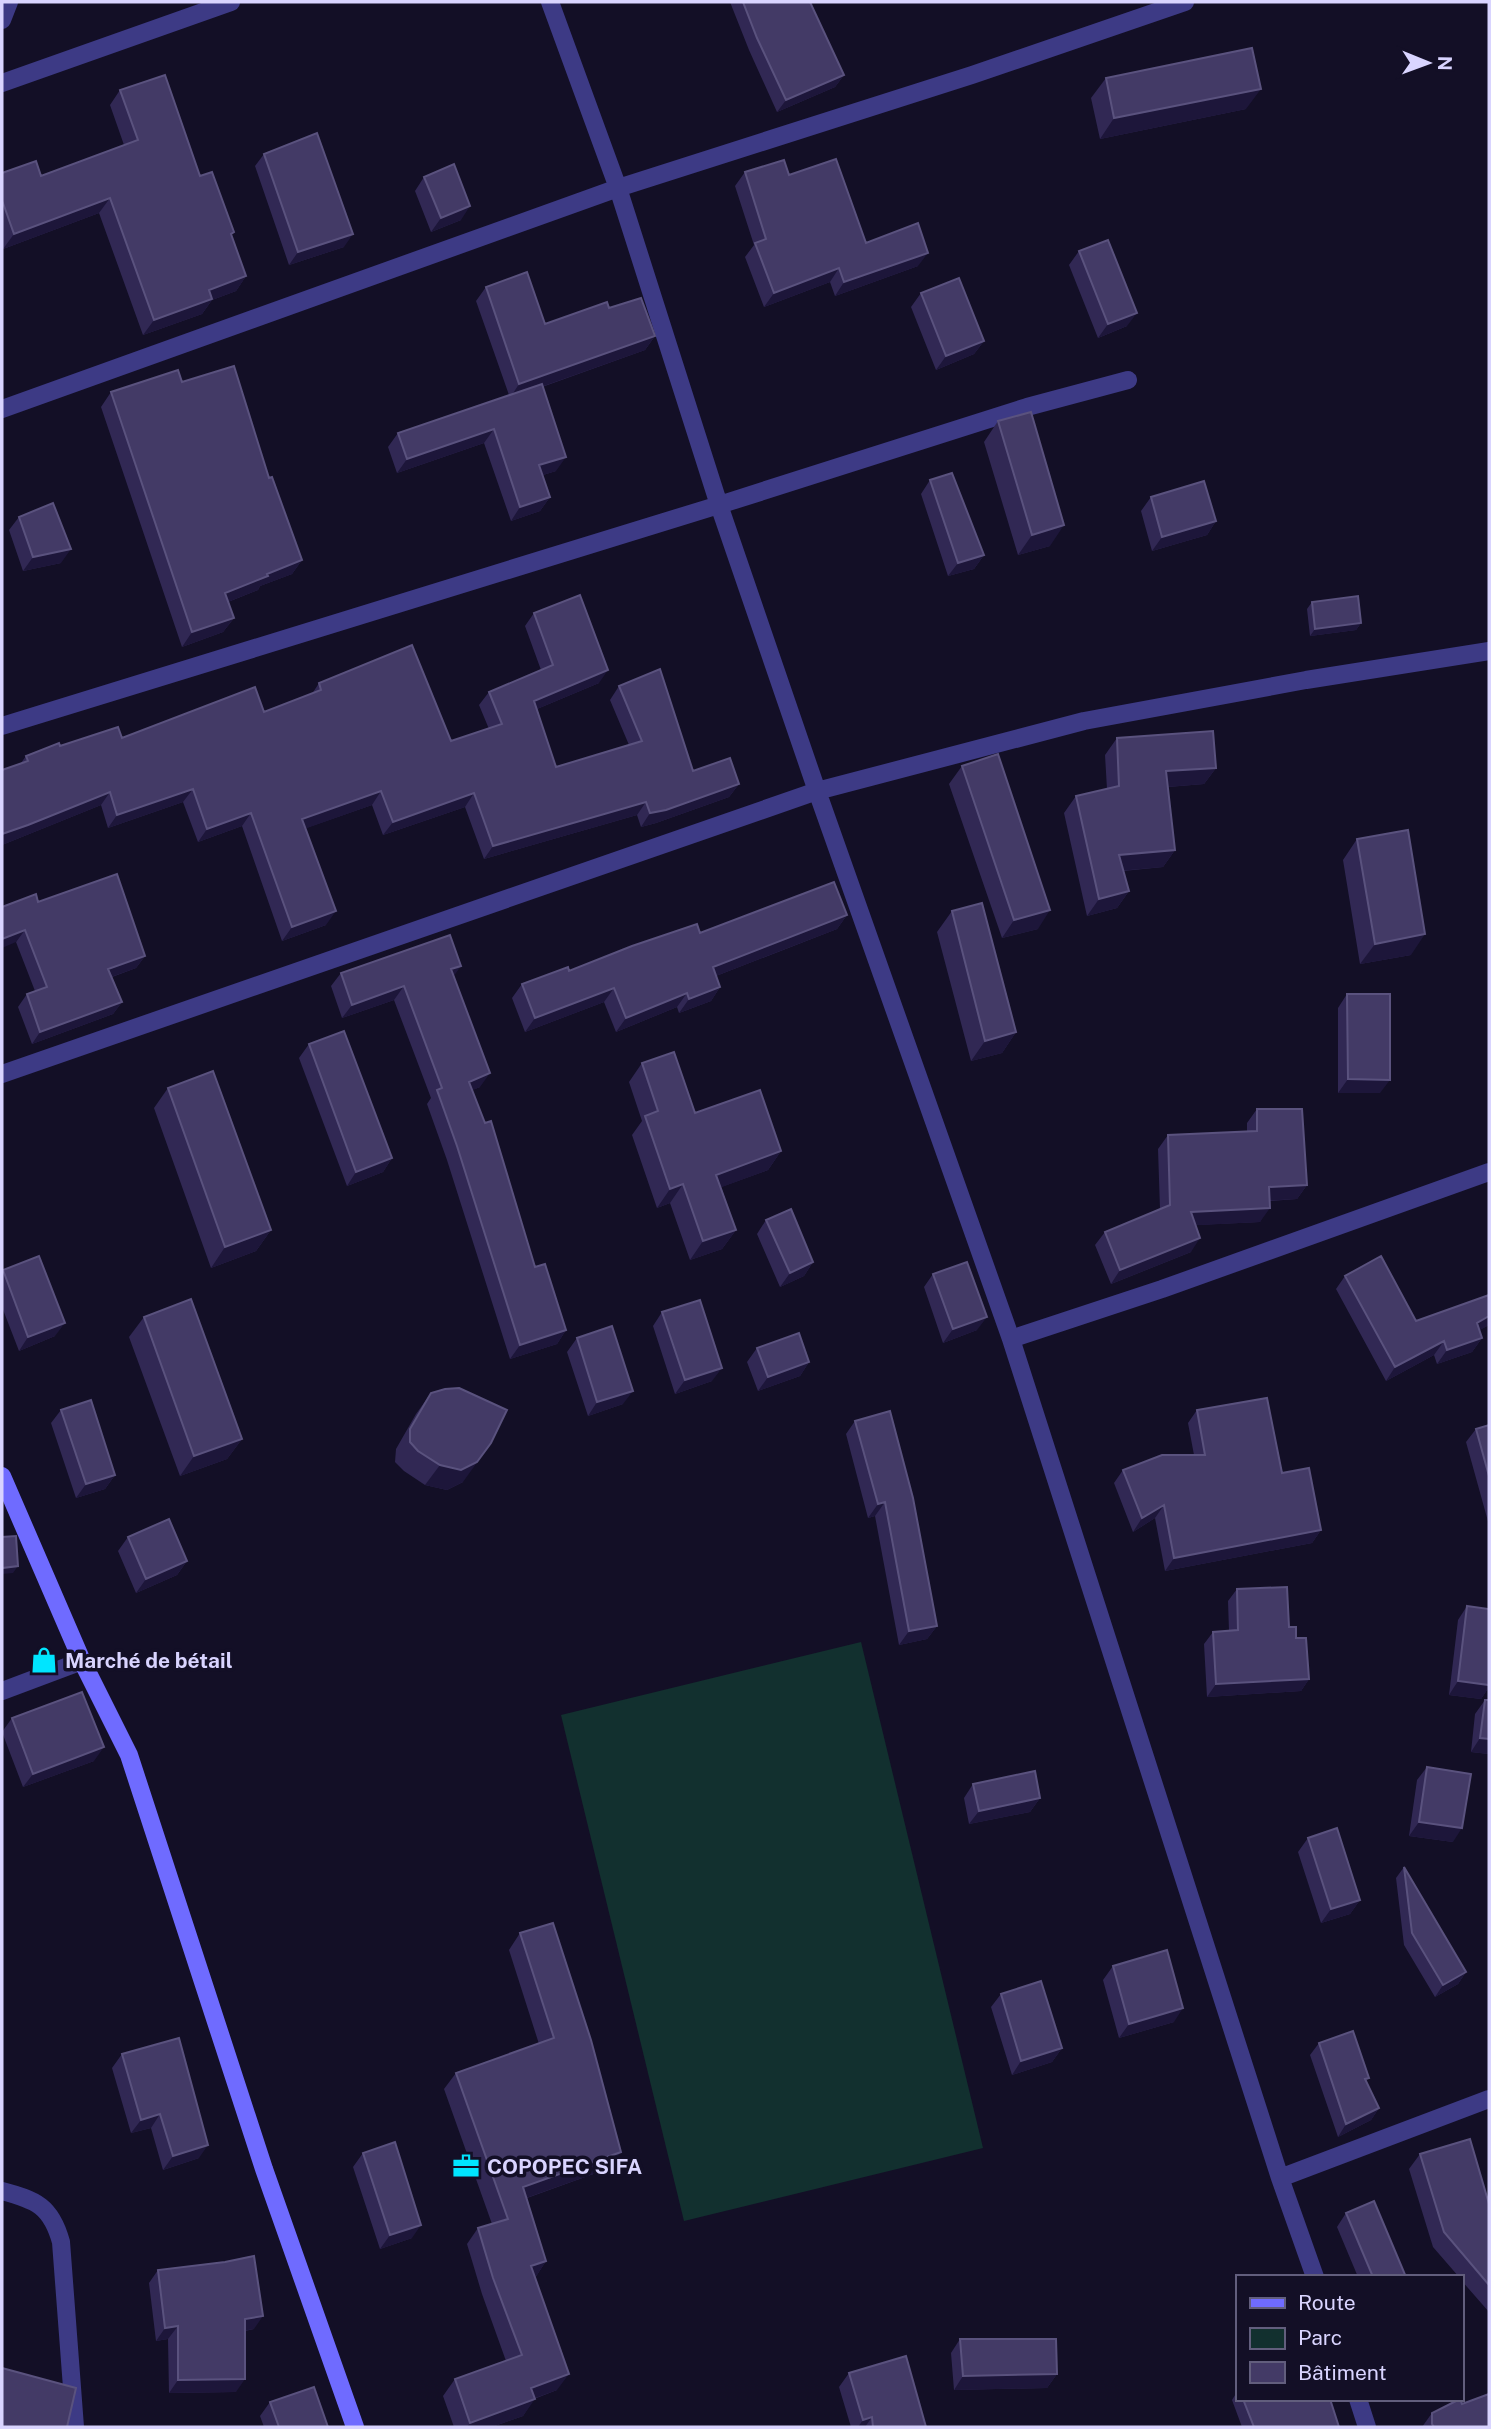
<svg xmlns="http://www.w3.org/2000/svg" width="1491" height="2429" font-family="'Public Sans',sans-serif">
<rect width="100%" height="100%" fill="#130f26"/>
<path fill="#12302f" d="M861,1642L983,2148L684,2221L561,1715Z"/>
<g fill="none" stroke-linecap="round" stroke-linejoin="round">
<path stroke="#3d3a85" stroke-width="18" d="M550,2L618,188L719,505L817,791L1011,1339L1280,2178L1315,2277
M2,20L9,2
M2,83L231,2
M2,409L618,188L972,75L1185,2
M2,726L719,505L1027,407L1128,380
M2,1074L817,791L1084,721L1306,680L1489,651
M1011,1339L1162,1289L1489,1172
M2,1691L82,1661
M1280,2178L1489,2099
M2,2191C36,2200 51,2206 61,2242L75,2427
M1358,2399L1367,2427"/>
<path stroke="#6f6bff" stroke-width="18" d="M2,1476L82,1661L129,1755L264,2169L355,2427"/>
</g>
<path fill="#312854" d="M730,2H810L844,75L835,87L777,112L749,50Z
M1106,78L1246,109L1100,139L1091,98Z
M120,90L200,176L234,232L231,236L246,276L236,291L212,300L202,314L143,335L99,213L3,249L2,245V173L41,176L124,145L110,105Z
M264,154L344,247L289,265L255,166Z
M745,172L789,175L866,243L918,266L835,296L830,282L764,307L745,257L754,245L735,186Z
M424,177L461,220L431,232L415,191Z
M1079,251L1127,326L1098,338L1069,265Z
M486,287L545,324L609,308L655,336L645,350L542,387L556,471L543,475L550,497L540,511L511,521L484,443L397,473L388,447L398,433L509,395L476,301Z
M921,293L984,341L974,354L936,370L911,307Z
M182,382L269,478L302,560L292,574L260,586L258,590L228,602L234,618L223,632L182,647L101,407L111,392Z
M998,421L1050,546L1018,555L984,442Z
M930,480L984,555L974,569L948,576L921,494Z
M1151,497L1216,521L1207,535L1152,551L1141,511Z
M19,517L61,563L23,571L9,530Z
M1312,602L1361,623L1356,630L1310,636L1307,609Z
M534,613L599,683L537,709L556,767L629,745L610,700L619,686L693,771L739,784L729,797L656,823L641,827L637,815L484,859L465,807L383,835L372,805L306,828L326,925L282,941L242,826L198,842L183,802L108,828L101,805L2,845V770L21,763L26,756L60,746L122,738L264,712L312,694L319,683L451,741L489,729L479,705L489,692L541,670L525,626Z
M1117,738L1216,768L1204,784L1168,787L1175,850L1163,867L1123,871L1129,891L1117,908L1087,916L1064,813L1076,796L1107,789L1105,755Z
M962,766L1038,929L1002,938L949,784Z
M1357,839L1411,955L1360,964L1343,860Z
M38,902L145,956L136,968L112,977L122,1002L113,1014L32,1044L18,1007L27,994L35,991L16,942Z
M952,911L1016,1032L1002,1053L971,1061L937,932Z
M847,915L837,929L716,976L720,987L711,1001L679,1013L677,1007L616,1032L604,1002L525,1032L512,998L522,984L700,933Z
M341,973L454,976L480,1087L472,1090L535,1267L566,1330L557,1344L510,1359L447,1160L427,1104L431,1098L394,1000L342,1018L331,986Z
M1347,994L1380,1093H1338V1008Z
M309,1044L392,1158L383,1172L347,1186L299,1058Z
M642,1063L695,1113L781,1151L768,1170L721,1187L736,1230L722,1249L690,1260L670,1203L657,1208L632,1135L642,1121L629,1082Z
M168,1088L271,1230L256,1251L211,1268L154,1108Z
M1257,1109L1307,1185L1297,1199L1270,1201L1260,1222L1196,1225L1191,1252L1111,1284L1095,1245L1105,1232L1160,1209L1158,1149L1168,1135L1247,1132V1123Z
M766,1220L813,1262L804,1276L780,1287L757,1234Z
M3,1270L55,1336L19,1351L2,1307Z
M933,1274L977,1330L943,1343L924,1287Z
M1345,1276L1416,1321L1489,1295V1325L1479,1330L1482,1338L1472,1352L1437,1364L1434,1355L1386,1381L1336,1289Z
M662,1312L712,1381L675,1394L653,1326Z
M144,1317L242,1439L227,1459L180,1476L129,1337Z
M577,1338L623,1404L588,1416L567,1352Z
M757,1348L809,1362L800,1376L758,1391L747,1362Z
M431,1393L463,1482L447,1490L425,1485L404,1471L395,1462L396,1449L416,1414Z
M61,1410L115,1475L105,1489L76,1498L51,1423Z
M1197,1410L1282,1473L1321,1530L1312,1543L1165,1571L1155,1518L1133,1532L1114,1483L1123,1470L1194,1455L1188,1423Z
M855,1421L937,1626L927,1639L899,1645L875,1516L868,1518L846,1434Z
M1489,1425V1525L1466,1442L1476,1429Z
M128,1537L187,1561L177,1575L136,1593L118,1551Z
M1237,1589L1289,1627L1309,1679L1301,1691L1207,1697L1204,1644L1213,1632L1229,1631L1228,1601Z
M1467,1606L1489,1609V1687L1481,1699L1449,1695L1458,1620Z
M1485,1700H1489V1754L1471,1752L1475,1714Z
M12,1718L94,1761L23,1787L2,1732Z
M1427,1767L1453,1842L1409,1836L1417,1780Z
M973,1784L1040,1798L1030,1812L969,1824L964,1798Z
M1308,1838L1360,1900L1350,1914L1321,1923L1298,1852Z
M1404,1867L1466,1972L1458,1984L1435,1997L1404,1945L1396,1878Z
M520,1933L610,2168L527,2198L546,2261L535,2278L557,2390L534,2399L523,2416L492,2427H454L443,2396L455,2379L506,2361L482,2294L467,2244L478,2228L492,2224L444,2089L456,2073L539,2044L509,1950Z
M1113,1966L1174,2022L1119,2038L1103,1980Z
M1001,1994L1062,2048L1052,2062L1012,2075L991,2007Z
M1319,2043L1369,2078L1366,2081L1379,2108L1371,2120L1338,2137L1310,2055Z
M122,2054L199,2158L163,2170L151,2128L131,2133L112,2068Z
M363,2153L412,2238L380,2249L353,2167Z
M1420,2154L1489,2204V2312L1461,2280V2277H1459L1433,2247L1409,2169Z
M1346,2213L1406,2277H1358L1337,2227Z
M158,2270L254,2329L245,2331L236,2392L169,2393L168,2339L156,2341L149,2283Z
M960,2339L1057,2374L1047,2388L954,2390L951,2353Z
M849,2373L926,2427H851L839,2387Z
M1237,2392V2399H1330L1339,2427H1242L1232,2400Z
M270,2402L328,2427H264L260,2416Z
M1462,2404L1489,2427H1422L1432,2413Z"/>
<path fill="#1d163a" d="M844,75L835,87L777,112L786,100Z
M1261,89L1246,109L1100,139L1114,118Z
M110,198L99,213L3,249L14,234Z
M470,206L461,220L431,232L441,218Z
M353,234L344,247L289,265L298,252Z
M928,253L918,266L835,296L844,282Z
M839,268L830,282L764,307L774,293Z
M246,276L236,291L212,300L202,314L143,335L154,320L209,290Z
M1137,313L1127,326L1098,338L1108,324Z
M655,336L645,350L510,398L519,384Z
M984,341L974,354L936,370L946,356Z
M494,429L484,443L397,473L407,459Z
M566,457L556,471L530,479L539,465Z
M550,497L540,511L511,521L520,507Z
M1216,521L1207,535L1152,551L1162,537Z
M1064,525L1050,546L1018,555L1032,535Z
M71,549L61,563L23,571L33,557Z
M984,555L974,569L948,576L958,563Z
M302,560L292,574L260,586L258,590L215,607L225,593L267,574Z
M234,618L223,632L182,647L192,632Z
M1361,623L1356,630L1310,636L1315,629Z
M608,670L599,683L525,714L534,701Z
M1216,768L1204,784L1154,788L1166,771Z
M739,784L729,797L656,823L641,827L650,813Z
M193,789L183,802L108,828L117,815Z
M381,791L372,805L293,833L302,819Z
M110,792L101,805L2,845V834Z
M474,793L465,807L383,835L393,822Z
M646,802L637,815L484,859L493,846Z
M251,813L242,826L198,842L207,829Z
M1175,850L1163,867L1107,872L1119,855Z
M1129,891L1117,908L1087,916L1099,899Z
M1050,910L1038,929L1002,938L1014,920Z
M336,911L326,925L282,941L292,927Z
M847,915L837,929L703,981L713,967Z
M25,930L16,942L2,948V939Z
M1425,934L1411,955L1360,964L1375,944Z
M145,956L136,968L100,981L108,969Z
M461,966L451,980V969Z
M404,986L394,1000L342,1018L352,1005Z
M720,987L711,1001L679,1013L689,999Z
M614,988L604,1002L525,1032L535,1018Z
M687,993L677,1007L616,1032L626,1018Z
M122,1002L113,1014L32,1044L40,1032Z
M1016,1032L1002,1053L971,1061L985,1041Z
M490,1073L480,1087L459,1096L469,1082Z
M1348,1079L1390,1080L1380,1093H1338Z
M781,1151L768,1170L703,1194L716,1175Z
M392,1158L383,1172L347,1186L356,1172Z
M683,1184L670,1203L657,1208L670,1189Z
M1307,1185L1297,1199L1259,1201L1269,1187Z
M1270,1208L1260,1222L1181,1226L1191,1212Z
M271,1230L256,1251L211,1268L225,1247Z
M736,1230L722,1249L690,1260L703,1241Z
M1200,1238L1191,1252L1111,1284L1120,1270Z
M813,1262L804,1276L780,1287L790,1273Z
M1489,1316V1325L1467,1337L1477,1323Z
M987,1317L977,1330L943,1343L953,1329Z
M65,1323L55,1336L19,1351L28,1337Z
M566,1330L557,1344L510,1359L520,1345Z
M1482,1338L1472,1352L1437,1364L1447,1350Z
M1444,1341L1434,1355L1386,1381L1395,1367Z
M809,1362L800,1376L758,1391L768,1377Z
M722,1368L712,1381L675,1394L685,1380Z
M633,1391L623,1404L588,1416L597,1402Z
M242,1439L227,1459L180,1476L194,1456Z
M491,1443L463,1482L447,1490L425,1485L440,1465Z
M115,1475L105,1489L76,1498L86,1484Z
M885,1502L875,1516L868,1518L878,1504Z
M1164,1505L1155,1518L1133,1532L1142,1518Z
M1321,1530L1312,1543L1165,1571L1174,1558Z
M187,1561L177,1575L136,1593L146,1579Z
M18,1566L13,1573L2,1574V1568Z
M937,1626L927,1639L899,1645L909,1631Z
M1309,1679L1301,1691L1207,1697L1216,1684Z
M1458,1681L1489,1685V1687L1481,1699L1449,1695Z
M1480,1738L1489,1739V1754L1471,1752Z
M104,1747L94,1761L23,1787L33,1774Z
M1040,1798L1030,1812L969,1824L979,1811Z
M1419,1822L1462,1828L1453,1842L1409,1836Z
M1360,1900L1350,1914L1321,1923L1331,1909Z
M1466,1972L1458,1984L1435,1997L1443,1985Z
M1183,2008L1174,2022L1119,2038L1129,2024Z
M1062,2048L1052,2062L1012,2075L1021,2061Z
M1379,2108L1371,2120L1338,2137L1346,2124Z
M160,2114L151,2128L131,2133L141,2120Z
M208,2145L199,2158L163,2170L173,2156Z
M621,2152L610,2168L512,2203L523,2187Z
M421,2225L412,2238L380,2249L390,2235Z
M546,2261L535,2278L531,2266Z
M263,2316L254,2329L236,2332L245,2319Z
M178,2326L168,2339L156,2341L165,2328Z
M569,2374L557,2390L519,2404L531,2388Z
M1057,2374L1047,2388L954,2390L963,2376Z
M245,2379L236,2392L169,2393L178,2380Z
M535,2399L523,2416L492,2427H467L470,2423Z
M872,2417L865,2427H858L863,2420Z"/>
<path fill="#433a66" stroke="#5a527e" stroke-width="2" d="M743,2H810L844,75L786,100L757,38Z
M1252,48L1261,89L1114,118L1106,78Z
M165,75L200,176L212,172L234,232L231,234L246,276L209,290L212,299L154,320L110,198L14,234L3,203L2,204V173L36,161L41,176L138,140L120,90Z
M317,133L353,234L298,252L264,154Z
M836,159L866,243L918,223L928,253L844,282L839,268L774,293L755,243L766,239L745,172L784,160L789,175Z
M454,164L470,206L441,218L424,177Z
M1108,240L1137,313L1108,324L1079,251Z
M527,272L545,324L607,302L609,308L641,298L655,336L519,384L486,287Z
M959,278L984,341L946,356L921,293Z
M234,366L269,478L272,477L302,560L267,574L268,576L225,593L234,618L192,632L111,392L178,370L182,382Z
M542,384L566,457L539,465L550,497L520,507L494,429L407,459L398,433Z
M1031,412L1064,525L1032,535L998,421Z
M952,473L984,555L958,563L930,480Z
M1204,481L1216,521L1162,537L1151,497Z
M53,503L71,549L33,557L19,517Z
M580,595L608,670L534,701L556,767L642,741L619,686L660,669L693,771L730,758L739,784L666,810L650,813L646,802L493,846L474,793L393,822L381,791L302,819L336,911L292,927L251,813L207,829L193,789L117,815L110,792L28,825L2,834V770L28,761L26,756L59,743L60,746L118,727L122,738L255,687L264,712L321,690L319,683L412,645L451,741L502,724L489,692L553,665L534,613Z
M1358,596L1361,623L1315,629L1312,602Z
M1213,731L1216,768L1166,771L1175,850L1119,855L1129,891L1099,899L1076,796L1119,786L1117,738Z
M998,754L1050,910L1014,920L962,766Z
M1408,830L1425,934L1375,944L1357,839Z
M117,874L145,956L108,969L122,1002L40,1032L27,994L47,987L25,930L2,939V907L36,894L38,902Z
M834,882L847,915L713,967L720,987L689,999L687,993L626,1018L614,988L535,1018L522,984L568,967L569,971L632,946L697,924L700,933Z
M982,903L1016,1032L985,1041L952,911Z
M450,935L461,966L451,969L490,1073L469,1082L485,1123L491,1121L535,1267L545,1264L566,1330L520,1345L457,1146L437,1090L442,1088L404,986L352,1005L341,973Z
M1347,994H1390V1080L1348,1079Z
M344,1031L392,1158L356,1172L309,1044Z
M674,1052L695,1113L760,1090L781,1151L716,1175L736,1230L703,1241L683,1184L670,1189L645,1116L658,1111L642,1063Z
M213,1071L271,1230L225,1247L168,1088Z
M1257,1109H1302L1307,1185L1269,1187L1270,1208L1191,1212L1200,1238L1120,1270L1105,1232L1170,1205L1168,1135L1257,1131Z
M791,1209L813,1262L790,1273L766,1220Z
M39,1256L65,1323L28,1337L3,1270Z
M1381,1256L1416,1321L1489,1295V1316L1477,1323L1482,1338L1447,1350L1444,1341L1395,1367L1345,1276Z
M967,1262L987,1317L953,1329L933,1274Z
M191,1299L242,1439L194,1456L144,1317Z
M700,1300L722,1368L685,1380L662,1312Z
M612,1326L633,1391L597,1402L577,1338Z
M799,1333L809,1362L768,1377L757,1348Z
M459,1388L507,1410L491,1443L477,1462L461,1470L440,1465L418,1451L410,1442V1429L431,1393L445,1389Z
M1267,1398L1282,1473L1309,1468L1321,1530L1174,1558L1164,1505L1142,1518L1123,1470L1162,1455H1205L1197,1410Z
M91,1400L115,1475L86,1484L61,1410Z
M890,1411L913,1498L937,1626L909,1631L885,1502L878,1504L855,1421Z
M1489,1425V1476L1476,1429Z
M169,1519L187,1561L146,1579L128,1537Z
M16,1536L18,1566L2,1568V1537Z
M1287,1587L1289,1627H1296V1638H1306L1309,1679L1216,1684L1213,1632L1238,1630L1237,1589Z
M1467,1606L1489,1609V1685L1458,1681Z
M82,1692L104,1747L33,1774L12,1718Z
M1485,1700H1489V1739L1480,1738Z
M1427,1767L1471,1774L1462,1828L1419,1822Z
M1035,1771L1040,1798L979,1811L973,1784Z
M1337,1828L1360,1900L1331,1909L1308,1838Z
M1404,1867L1466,1972L1443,1985L1412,1933Z
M553,1923L591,2040L621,2152L523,2187L546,2261L531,2266L569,2374L531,2388L535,2399L470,2423L455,2379L522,2355L493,2278L478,2228L508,2219L456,2073L554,2038L520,1933Z
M1167,1950L1183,2008L1129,2024L1113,1966Z
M1041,1981L1062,2048L1021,2061L1001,1994Z
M1353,2031L1369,2078L1365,2079L1379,2108L1346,2124L1319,2043Z
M179,2038L208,2145L173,2156L160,2114L141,2120L122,2054Z
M1470,2139L1489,2204V2285L1444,2232L1420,2154Z
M395,2142L421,2225L390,2235L363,2153Z
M1374,2201L1406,2277H1373L1346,2213Z
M254,2256L263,2316L245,2319V2379L178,2380V2326L165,2328L158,2270L225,2262Z
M960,2339H1056L1057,2374L963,2376Z
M906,2356L926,2427H873L872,2417L863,2420L849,2373Z
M2,2368L76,2388L67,2427H2Z
M314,2387L328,2427H279L270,2402Z
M1489,2394V2427H1434L1432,2424V2413L1460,2399L1462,2404Z
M1243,2399H1330L1339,2427H1254Z"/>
<defs>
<g id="shop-bare" transform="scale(2.1)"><path d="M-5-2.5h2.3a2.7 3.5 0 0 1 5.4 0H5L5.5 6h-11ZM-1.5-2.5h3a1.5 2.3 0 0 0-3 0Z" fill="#00e5ff" stroke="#130f26" stroke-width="2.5" paint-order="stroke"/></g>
<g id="office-bare" transform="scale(2.1)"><path d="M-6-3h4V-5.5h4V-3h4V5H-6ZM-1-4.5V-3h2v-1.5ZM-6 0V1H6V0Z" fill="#00e5ff" stroke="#130f26" stroke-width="2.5" paint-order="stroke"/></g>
</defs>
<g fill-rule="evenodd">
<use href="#shop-bare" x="44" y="1660"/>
<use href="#office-bare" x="466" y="2166"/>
</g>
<g text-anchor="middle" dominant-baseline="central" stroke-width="7" stroke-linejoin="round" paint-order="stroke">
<g font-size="21" font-weight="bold" fill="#d9d4ff" stroke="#130f26" text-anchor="start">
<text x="65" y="1660">Marché de bétail</text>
<text x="487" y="2166">COPOPEC SIFA</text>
</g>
</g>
<rect width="1491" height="2429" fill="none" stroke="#d9d4ff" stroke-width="7"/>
<rect x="1236" y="2275" width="228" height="126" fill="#130f26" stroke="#625e7d" stroke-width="2"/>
<rect x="1250" y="2298" width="35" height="10" fill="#6f6bff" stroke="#625e7d" stroke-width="2"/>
<text x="1298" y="2310" font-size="21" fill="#d9d4ff">Route</text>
<rect x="1250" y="2328" width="35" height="21" fill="#12302f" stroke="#625e7d" stroke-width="2"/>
<text x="1298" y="2345" font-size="21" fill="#d9d4ff">Parc</text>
<rect x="1250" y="2362" width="35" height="21" fill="#433a66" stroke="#625e7d" stroke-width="2"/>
<text x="1298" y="2380" font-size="21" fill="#d9d4ff">Bâtiment</text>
<g transform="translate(1428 63) rotate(91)" stroke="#130f26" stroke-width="5" paint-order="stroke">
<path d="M0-5L12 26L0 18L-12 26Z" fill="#d9d4ff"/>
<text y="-10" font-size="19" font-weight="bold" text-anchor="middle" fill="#d9d4ff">N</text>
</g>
</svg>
